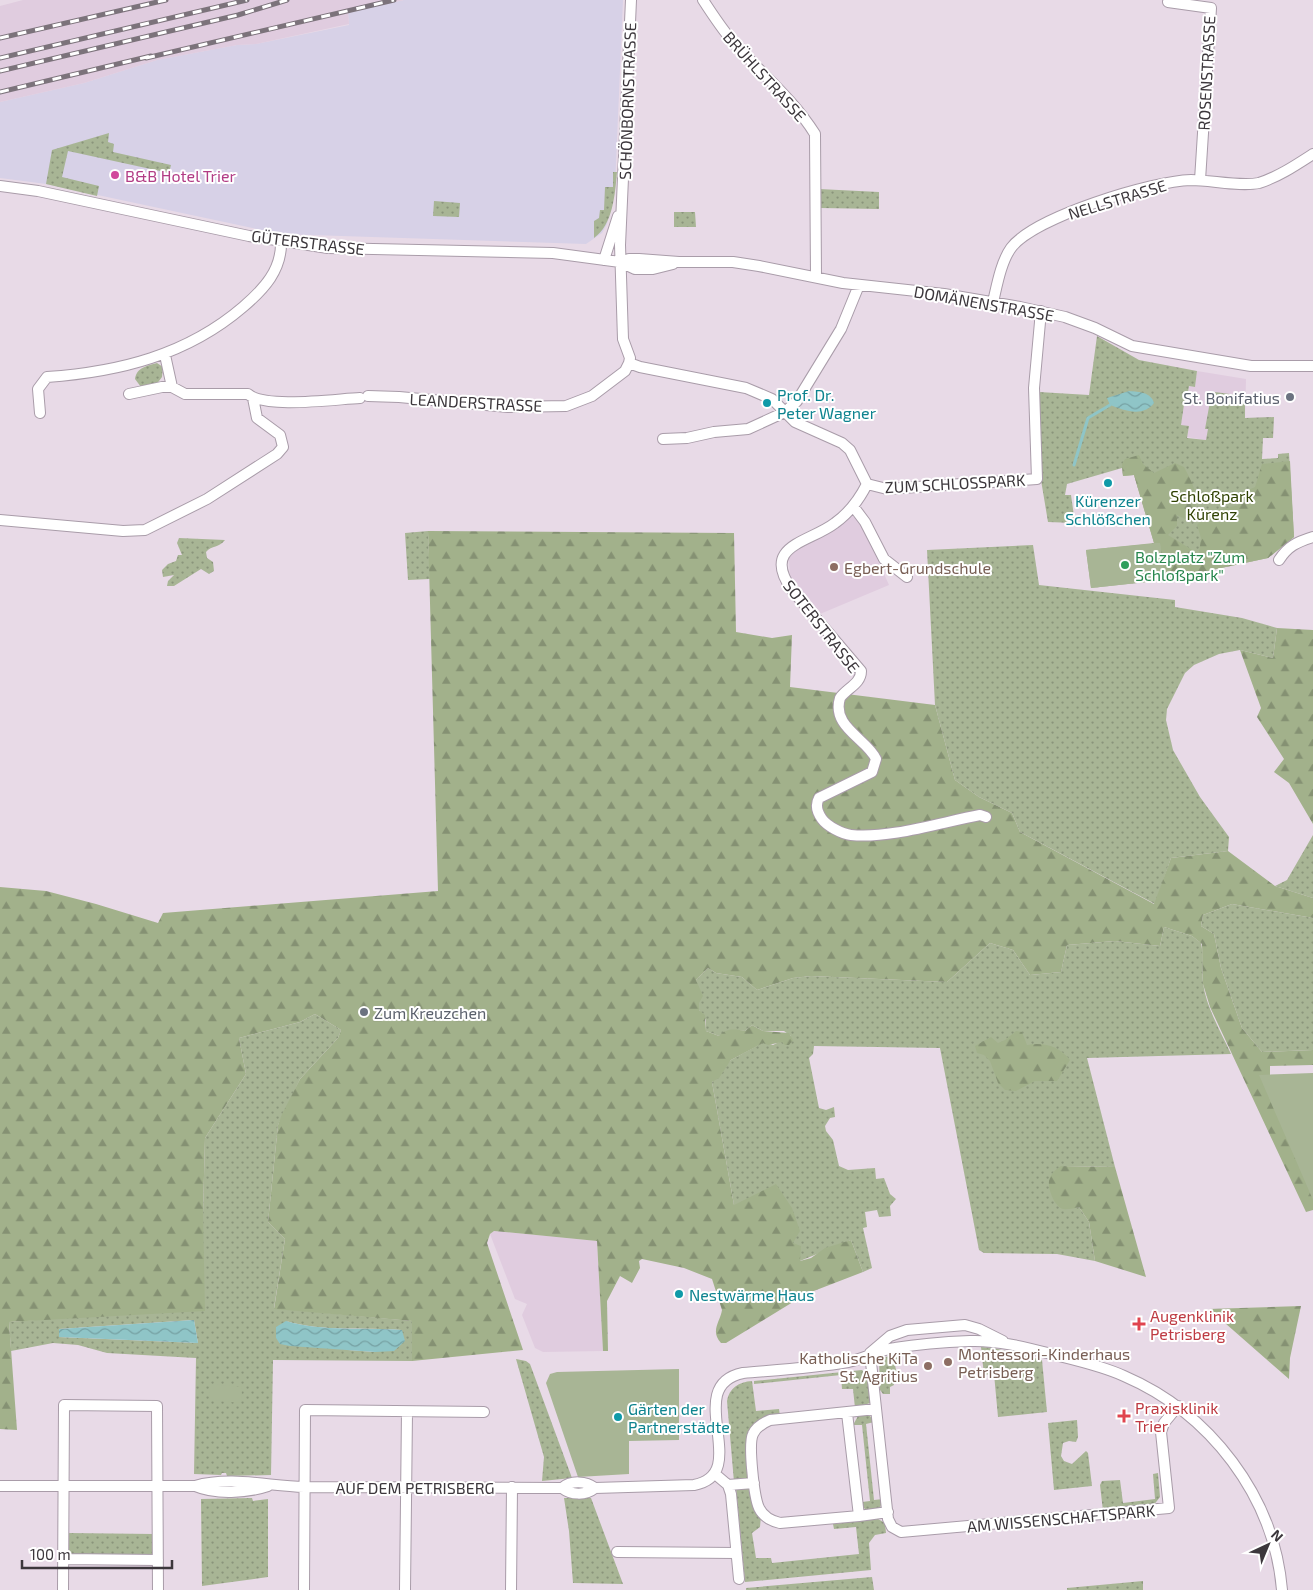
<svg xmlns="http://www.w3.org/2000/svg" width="1313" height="1590" font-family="'Exo 2',sans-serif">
<defs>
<pattern id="grass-dots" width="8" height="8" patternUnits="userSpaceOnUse" patternTransform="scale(1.25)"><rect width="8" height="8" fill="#a8b595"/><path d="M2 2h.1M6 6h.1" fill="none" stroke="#8a947b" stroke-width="1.8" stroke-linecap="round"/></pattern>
<pattern id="forest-firs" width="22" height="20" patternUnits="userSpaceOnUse" patternTransform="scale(1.25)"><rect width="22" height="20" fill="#a2b18b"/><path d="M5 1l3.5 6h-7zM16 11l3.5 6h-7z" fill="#859173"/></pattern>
<pattern id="water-waves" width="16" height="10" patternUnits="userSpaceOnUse" patternTransform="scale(1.25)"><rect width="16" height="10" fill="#8fc5c7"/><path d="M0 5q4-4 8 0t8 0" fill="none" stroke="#76a1a3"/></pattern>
</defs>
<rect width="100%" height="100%" fill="#e8dae7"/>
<path fill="#d7d1e7" d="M404,0H623L615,187L607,224L602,233L586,244L280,234L46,184L0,178V102L84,83L157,60L237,45L256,44L349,25L348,12Z"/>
<path fill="#e0ccdf" d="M23,0H404L348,12L349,24L256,44L237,45L157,60L84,83L0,102V6Z
M1197,371L1246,379L1245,418L1274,417L1273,438L1206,440L1187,437L1189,427L1181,425L1185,398H1187L1189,386L1195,387Z
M851,515L862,524L889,585L820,614L790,577L789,558L797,549L837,528Z
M494,1231L597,1241L603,1351L543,1352L535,1348L522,1315L527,1304L515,1299L490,1234Z"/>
<path fill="url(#grass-dots)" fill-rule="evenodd" d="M109,133L108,142L114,144L113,152L171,165L169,173L68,151L62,177L99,186L97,196L46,184L52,150Z
M613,172H617C615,194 613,225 594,238V221L599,218L600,210H604L605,187H613Z
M819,189L879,192V209L820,208Z
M434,201L460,203L459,217L433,216Z
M674,212H695L696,227H674Z
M1097,336L1139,360L1197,371L1195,387L1189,386L1187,398H1185L1181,425L1189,426L1187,438L1206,440L1208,429H1205L1211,396L1206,395L1207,391L1245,396V418L1274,417L1273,438H1263L1262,459L1278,458V454L1289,453L1294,537L1268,558L1165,580L1091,588L1086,550L1154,543L1134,475L1123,476L1122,468L1067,484L1065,495H1071L1075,523L1048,522L1040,474L1039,392L1089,395Z
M157,363L163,367L162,377L156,385L141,387L135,379C137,367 147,366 157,363Z
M428,531L430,579L408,580L405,533Z
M179,538L225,540C219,548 212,545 206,552L207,558L213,562L214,571L209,574L201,569L174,586H167L168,581L174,575L163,577L162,570L168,564L176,561L178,555H182L177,543Z
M1033,545L1039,585L1175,600V607L1242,618L1277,628L1273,658L1240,650L1219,654L1194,665L1185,673L1167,709L1166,720L1173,750L1200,797L1229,837L1228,851L1171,858L1155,904L1020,832L1012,813L979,797L955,780L935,705L927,550Z
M1313,835V898L1275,886L1287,880Z
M1232,904L1313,918V1050L1262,1052L1242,1028L1221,968L1214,934L1201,926L1203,915Z
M1164,927L1192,936L1201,943C1204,957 1202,970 1203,983C1206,1007 1221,1032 1231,1054L1087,1058L1115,1167L1061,1166L1063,1209L1079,1207L1089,1222L1095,1261L1057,1254L984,1253L979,1250L940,1048L814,1046L813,1054L809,1058L819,1108L826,1110L834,1107L835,1117L830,1118L825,1126L826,1131L833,1140L839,1166L848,1170L875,1168L876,1179L884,1178L890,1194L896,1199L890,1206L891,1216L879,1217L877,1210L865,1212L867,1227L863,1228L872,1268L863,1272L851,1240L800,1261L792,1243L734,1205L712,1082L731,1060L764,1042L773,1045L791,1036L784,1031H763L752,1025L745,1031L739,1030L719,1036L706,1031V1020L699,1010L696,980L708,968L716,973L742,977L757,990L793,978L811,976L947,982L990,943L1013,950L1030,975L1061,972L1067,945L1115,941L1160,946Z
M315,1014L341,1030L338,1038L300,1079L278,1125L268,1222L285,1239L274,1308L412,1321V1361L273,1360L271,1475L227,1476L226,1473H222L221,1475L194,1474L196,1358L107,1353L78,1345L53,1343L11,1351L9,1322L48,1319L203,1213L205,1138L246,1074L239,1038L300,1022ZM194,1320L198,1343L59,1337V1329ZM286,1321C324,1332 363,1327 402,1330L375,1352L348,1350Z
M981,1347L994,1348L1042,1360L1047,1412L998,1417L994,1374L984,1375Z
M897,1352L898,1359L894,1360L896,1370H899L900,1377L893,1378L894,1385L890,1387V1394H883L880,1390L879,1360Z
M516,1359L526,1361L530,1364L572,1478L542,1481L544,1457Z
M862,1370C871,1377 870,1392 870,1403L855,1408L853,1389H842L841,1375L754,1384V1381Z
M752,1381L756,1411L779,1409L780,1416L756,1425L748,1479L734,1482L727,1401C729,1388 739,1382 752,1381Z
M865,1414L870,1416L874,1422L866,1424L874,1500L883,1499L880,1508L868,1512L864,1508L862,1502L870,1501L862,1425H853L858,1416Z
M1077,1420L1078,1437L1076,1442L1069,1441L1063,1443L1061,1456L1064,1461L1072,1464L1086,1451L1088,1453L1092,1486L1054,1490L1048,1423Z
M1158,1473L1160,1497L1153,1506L1103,1511L1100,1485L1102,1481L1120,1480L1123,1503L1155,1499L1153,1474Z
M736,1488H748L751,1490L761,1516L760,1527L752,1533L756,1558H771L772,1563L859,1554L856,1527L834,1529L833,1524L878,1519L885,1523L886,1533L875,1535L869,1543L871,1570L745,1582Z
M252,1498L253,1501L268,1499V1577L202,1586L201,1499Z
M564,1498H591L623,1584L573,1583L569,1531Z
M67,1533L154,1534L153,1560L67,1559Z
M872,1577L874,1590H746V1588Z
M1143,1581V1590H1067V1588Z"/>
<path fill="url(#forest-firs)" d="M1139,455L1143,464L1154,473L1175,463L1184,467C1193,484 1202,499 1191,518L1185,519L1177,515V526L1168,535L1199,554L1201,538L1197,525C1209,510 1222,509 1239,505L1243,492L1255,487L1262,464L1290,461L1294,537L1268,558L1165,580L1160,543H1154L1134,475L1123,476L1122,464L1125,459Z
M428,531L734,533L736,632L772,638L792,635L790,687L935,705L955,780L979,797L1012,813L1020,832L1154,904L1171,858L1228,851L1275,886L1313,898V918L1232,904L1203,915L1201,926L1214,934L1221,968L1242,1028L1262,1052L1313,1050V1065L1270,1066V1081L1313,1195V1210L1306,1212L1210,1007L1203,984L1202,944L1192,936L1164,927L1160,946L1115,941L1067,945L1061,972L1030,975L1013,950L990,943L947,982L811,976L793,978L757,990L742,977L716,973L708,968L696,980L703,996L699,1003V1010L705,1015L706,1031L719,1036C726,1028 735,1029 745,1031L752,1025L763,1031L789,1033L793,1040L789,1045H785L782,1042L768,1045L763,1043L731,1060L719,1078L712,1082L734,1205L776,1184L792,1208L800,1231L793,1243L801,1246L800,1261L811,1258L825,1248L851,1240L863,1272L806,1294L726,1343H721C710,1331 720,1322 722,1310L712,1279L684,1268L642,1259L639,1261L640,1268L632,1283L620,1276L607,1301L608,1351H603L597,1241L494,1231L490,1234L487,1243L523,1350L412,1361V1321L274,1309L285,1239L268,1222L278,1125L282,1114L300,1079L338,1038L341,1030L315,1014L300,1022L239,1038L246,1074L205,1138L203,1213L205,1311L9,1322L17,1430L0,1429V887L46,891L96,904L158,923L163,913L438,891Z
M1277,628L1313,630V824L1289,783L1274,772L1284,759L1257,717L1261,708L1240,650L1273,658Z
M1016,1031L1022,1032L1027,1045C1044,1042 1059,1046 1070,1060L1057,1081H1035L1016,1091L1005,1090L998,1083L990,1061L984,1055L977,1053L975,1046L991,1037L998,1043L1005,1040Z
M1061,1166L1115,1167L1146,1277L1095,1261L1089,1222L1079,1207C1075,1208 1068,1210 1063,1209C1054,1206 1048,1189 1049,1181C1050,1174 1056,1169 1061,1166Z
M1301,1306L1290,1358L1289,1379L1209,1309Z"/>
<path fill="#a8b595" d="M1160,543L1165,580L1091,588L1086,550Z
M1313,1073V1200L1259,1075Z
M679,1369V1440L629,1441V1474L578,1477L546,1383L550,1374L557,1372Z
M210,1384L242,1387L241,1403L209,1400Z"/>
<path fill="url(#water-waves)" d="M1129,391C1139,392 1151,392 1154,403C1143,418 1123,410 1110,405L1107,398Z
M194,1320L198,1343L59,1337V1329Z
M286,1321C324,1332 363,1327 402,1330L405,1341L394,1351L375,1352L290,1346L280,1344L276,1338V1327Z"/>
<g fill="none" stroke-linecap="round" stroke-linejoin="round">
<path stroke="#8fc5c7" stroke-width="3" d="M1074,465L1088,418L1110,405"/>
<g stroke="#a99ca9" stroke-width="12">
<path id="minor" d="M631,0L620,245L623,339L630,358L629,363L640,367L746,388L772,399L795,422L842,443L850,450L867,484L887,489L1037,479L1034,388L1041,311
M703,0C713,15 723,31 735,44C762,74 793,99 815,134L816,276
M1168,2L1211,8L1200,180
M0,186L38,191L249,236L328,248L553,253L620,262L635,269H653L673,264
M604,260L618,216
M620,262L629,259H639L679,262H733L759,266L843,283L944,294L1020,307L1065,317L1095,328L1132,346L1251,366H1313
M993,302C997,285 1001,262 1011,248C1034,217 1152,181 1191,180C1211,180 1240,187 1259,183C1278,177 1296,165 1313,154
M172,387L185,394H248C265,409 336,399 360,398
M129,394L162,387H172L165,355
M368,396L399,397L508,407L566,406L592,396L625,371L629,363
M40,413L38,389L47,377C119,372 187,355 243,307C264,289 282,270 281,241
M663,439L687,438L714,432L748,429L785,412L797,401L841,329L859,285
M867,484C859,500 849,513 835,523C809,543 760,545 792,590L861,671C861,684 847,688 840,698C831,727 867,739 876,759L872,772L819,798C815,805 817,812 822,819C827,826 842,834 851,835C889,839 942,822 980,815L986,817
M853,506L865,522L884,559L907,577
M0,520L123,531L145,530L207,499L277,454L283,447L280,435L257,418L253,398
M1279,560C1288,546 1297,542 1313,537
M870,1353L888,1519L892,1527L901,1532L1169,1508L1161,1432L1164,1423L1178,1406
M870,1353L890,1336L907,1330L965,1325L979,1329L1003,1341
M847,1413L859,1516L780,1523C771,1521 763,1516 759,1508C754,1497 748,1444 753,1434C756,1427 763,1423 770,1420L876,1409
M715,1474L728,1485L731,1494L739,1579
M728,1485L754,1483
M0,1486H195C230,1476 268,1486 304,1487L562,1488C571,1495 585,1496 595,1488L694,1485C754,1474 680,1386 743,1373C778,1370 813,1368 848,1362C864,1359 878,1350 895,1348C919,1344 945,1342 970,1341C999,1340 1028,1348 1055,1355C1079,1361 1102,1366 1124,1376C1210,1413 1274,1496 1282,1590
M195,1486C216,1495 247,1493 268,1486
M562,1488C571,1480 586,1481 595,1488
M859,1516L888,1512
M617,1552L736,1553
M63,1559L158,1560
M63,1590L64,1405L157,1406L158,1590
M304,1590L305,1410L484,1412
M405,1590L407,1412
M511,1590L512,1487"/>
</g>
<use href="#minor" stroke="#fff" stroke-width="10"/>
<g stroke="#7c737b" stroke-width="5">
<path id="rail" d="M0,38L166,0
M0,58L247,0
M146,58L394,0
M0,71L238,15L287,0
M0,92L151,56"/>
</g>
<use href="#rail" stroke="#fff" stroke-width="3" stroke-dasharray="9" stroke-linecap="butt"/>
</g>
<circle fill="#d1479c" stroke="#fff" stroke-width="2" cx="115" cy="175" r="5"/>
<g fill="#6b7280" stroke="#fff" stroke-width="2">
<circle cx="1290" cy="397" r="5"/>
<circle cx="364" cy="1012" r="5"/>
</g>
<g fill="#0f9aa8" stroke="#fff" stroke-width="2">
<circle cx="767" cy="403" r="5"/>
<circle cx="1108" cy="483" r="5"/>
<circle cx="679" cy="1294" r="5"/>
<circle cx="618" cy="1417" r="5"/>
</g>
<circle fill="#2e9e5b" stroke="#fff" stroke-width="2" cx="1125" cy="565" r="5"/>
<g fill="#8d6e63" stroke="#fff" stroke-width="2">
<circle cx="834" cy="567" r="5"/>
<circle cx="948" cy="1362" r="5"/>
<circle cx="928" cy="1366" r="5"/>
</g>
<g fill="#e0444e" stroke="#fff" stroke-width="2">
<path d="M1136.5 1316.5h5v5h5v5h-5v5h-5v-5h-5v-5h5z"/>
<path d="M1121.5 1408.5h5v5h5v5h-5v5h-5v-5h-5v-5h5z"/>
</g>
<g text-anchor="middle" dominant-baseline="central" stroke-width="4" stroke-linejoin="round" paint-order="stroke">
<g font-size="16" fill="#3c373c" stroke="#fff">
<text transform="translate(1206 73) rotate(-87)">ROSENSTRASSE</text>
<text transform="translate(765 76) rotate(48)">BRÜHLSTRASSE</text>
<text transform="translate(627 101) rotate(-88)">SCHÖNBORNSTRASSE</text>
<text transform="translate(1117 199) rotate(-17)">NELLSTRASSE</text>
<text transform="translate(308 242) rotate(7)">GÜTERSTRASSE</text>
<text transform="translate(984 303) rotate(10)">DOMÄNENSTRASSE</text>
<text transform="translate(476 402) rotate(3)">LEANDERSTRASSE</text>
<text transform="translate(955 483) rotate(-3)">ZUM SCHLOSSPARK</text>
<text transform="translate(822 626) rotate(52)">SOTERSTRASSE</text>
<text x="415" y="1487">AUF DEM PETRISBERG</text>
<text transform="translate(1061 1518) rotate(-5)">AM WISSENSCHAFTSPARK</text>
</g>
<g font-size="16" fill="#b23c85" stroke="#fff" text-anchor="start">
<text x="125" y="175">B&amp;B Hotel Trier</text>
</g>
<g font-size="16" fill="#0d838f" stroke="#fff" text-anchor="start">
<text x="777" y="394">Prof. Dr.<tspan x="777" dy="18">Peter Wagner</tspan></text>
<text x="1108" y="500" text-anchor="middle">Kürenzer<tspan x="1108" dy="18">Schlößchen</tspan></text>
<text x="689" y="1294">Nestwärme Haus</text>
<text x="628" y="1408">Gärten der<tspan x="628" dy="18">Partnerstädte</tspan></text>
</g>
<g font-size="16" fill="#5b616d" stroke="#fff" text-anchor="end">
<text x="1280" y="397">St. Bonifatius</text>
<text x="374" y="1012" text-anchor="start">Zum Kreuzchen</text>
</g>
<g font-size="16" fill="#304203" stroke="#fff">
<text x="1212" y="495">Schloßpark<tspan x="1212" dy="18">Kürenz</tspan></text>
</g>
<g font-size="16" fill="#27864d" stroke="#fff" text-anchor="start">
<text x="1135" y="556">Bolzplatz "Zum<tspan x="1135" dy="18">Schloßpark"</tspan></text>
</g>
<g font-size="16" fill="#785e54" stroke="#fff" text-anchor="start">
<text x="844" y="567">Egbert-Grundschule</text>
<text x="958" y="1353">Montessori-Kinderhaus<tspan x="958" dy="18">Petrisberg</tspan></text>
<text x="918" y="1357" text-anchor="end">Katholische KiTa<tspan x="918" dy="18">St. Agritius</tspan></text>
</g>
<g font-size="16" fill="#be3a42" stroke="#fff" text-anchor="start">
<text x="1150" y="1315">Augenklinik<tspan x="1150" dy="18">Petrisberg</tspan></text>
<text x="1135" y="1407">Praxisklinik<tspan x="1135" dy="18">Trier</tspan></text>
</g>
</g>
<g transform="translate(1268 1545) rotate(44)" stroke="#ffffff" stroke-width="4" paint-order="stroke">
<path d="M0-4L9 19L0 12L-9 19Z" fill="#3c373c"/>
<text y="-8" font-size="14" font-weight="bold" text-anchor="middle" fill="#3c373c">N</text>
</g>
<path d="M22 1560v8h150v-8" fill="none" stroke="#3c373c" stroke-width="2.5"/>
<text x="30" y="1560" font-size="15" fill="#3c373c" stroke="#ffffff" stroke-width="4" paint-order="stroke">100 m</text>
</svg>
